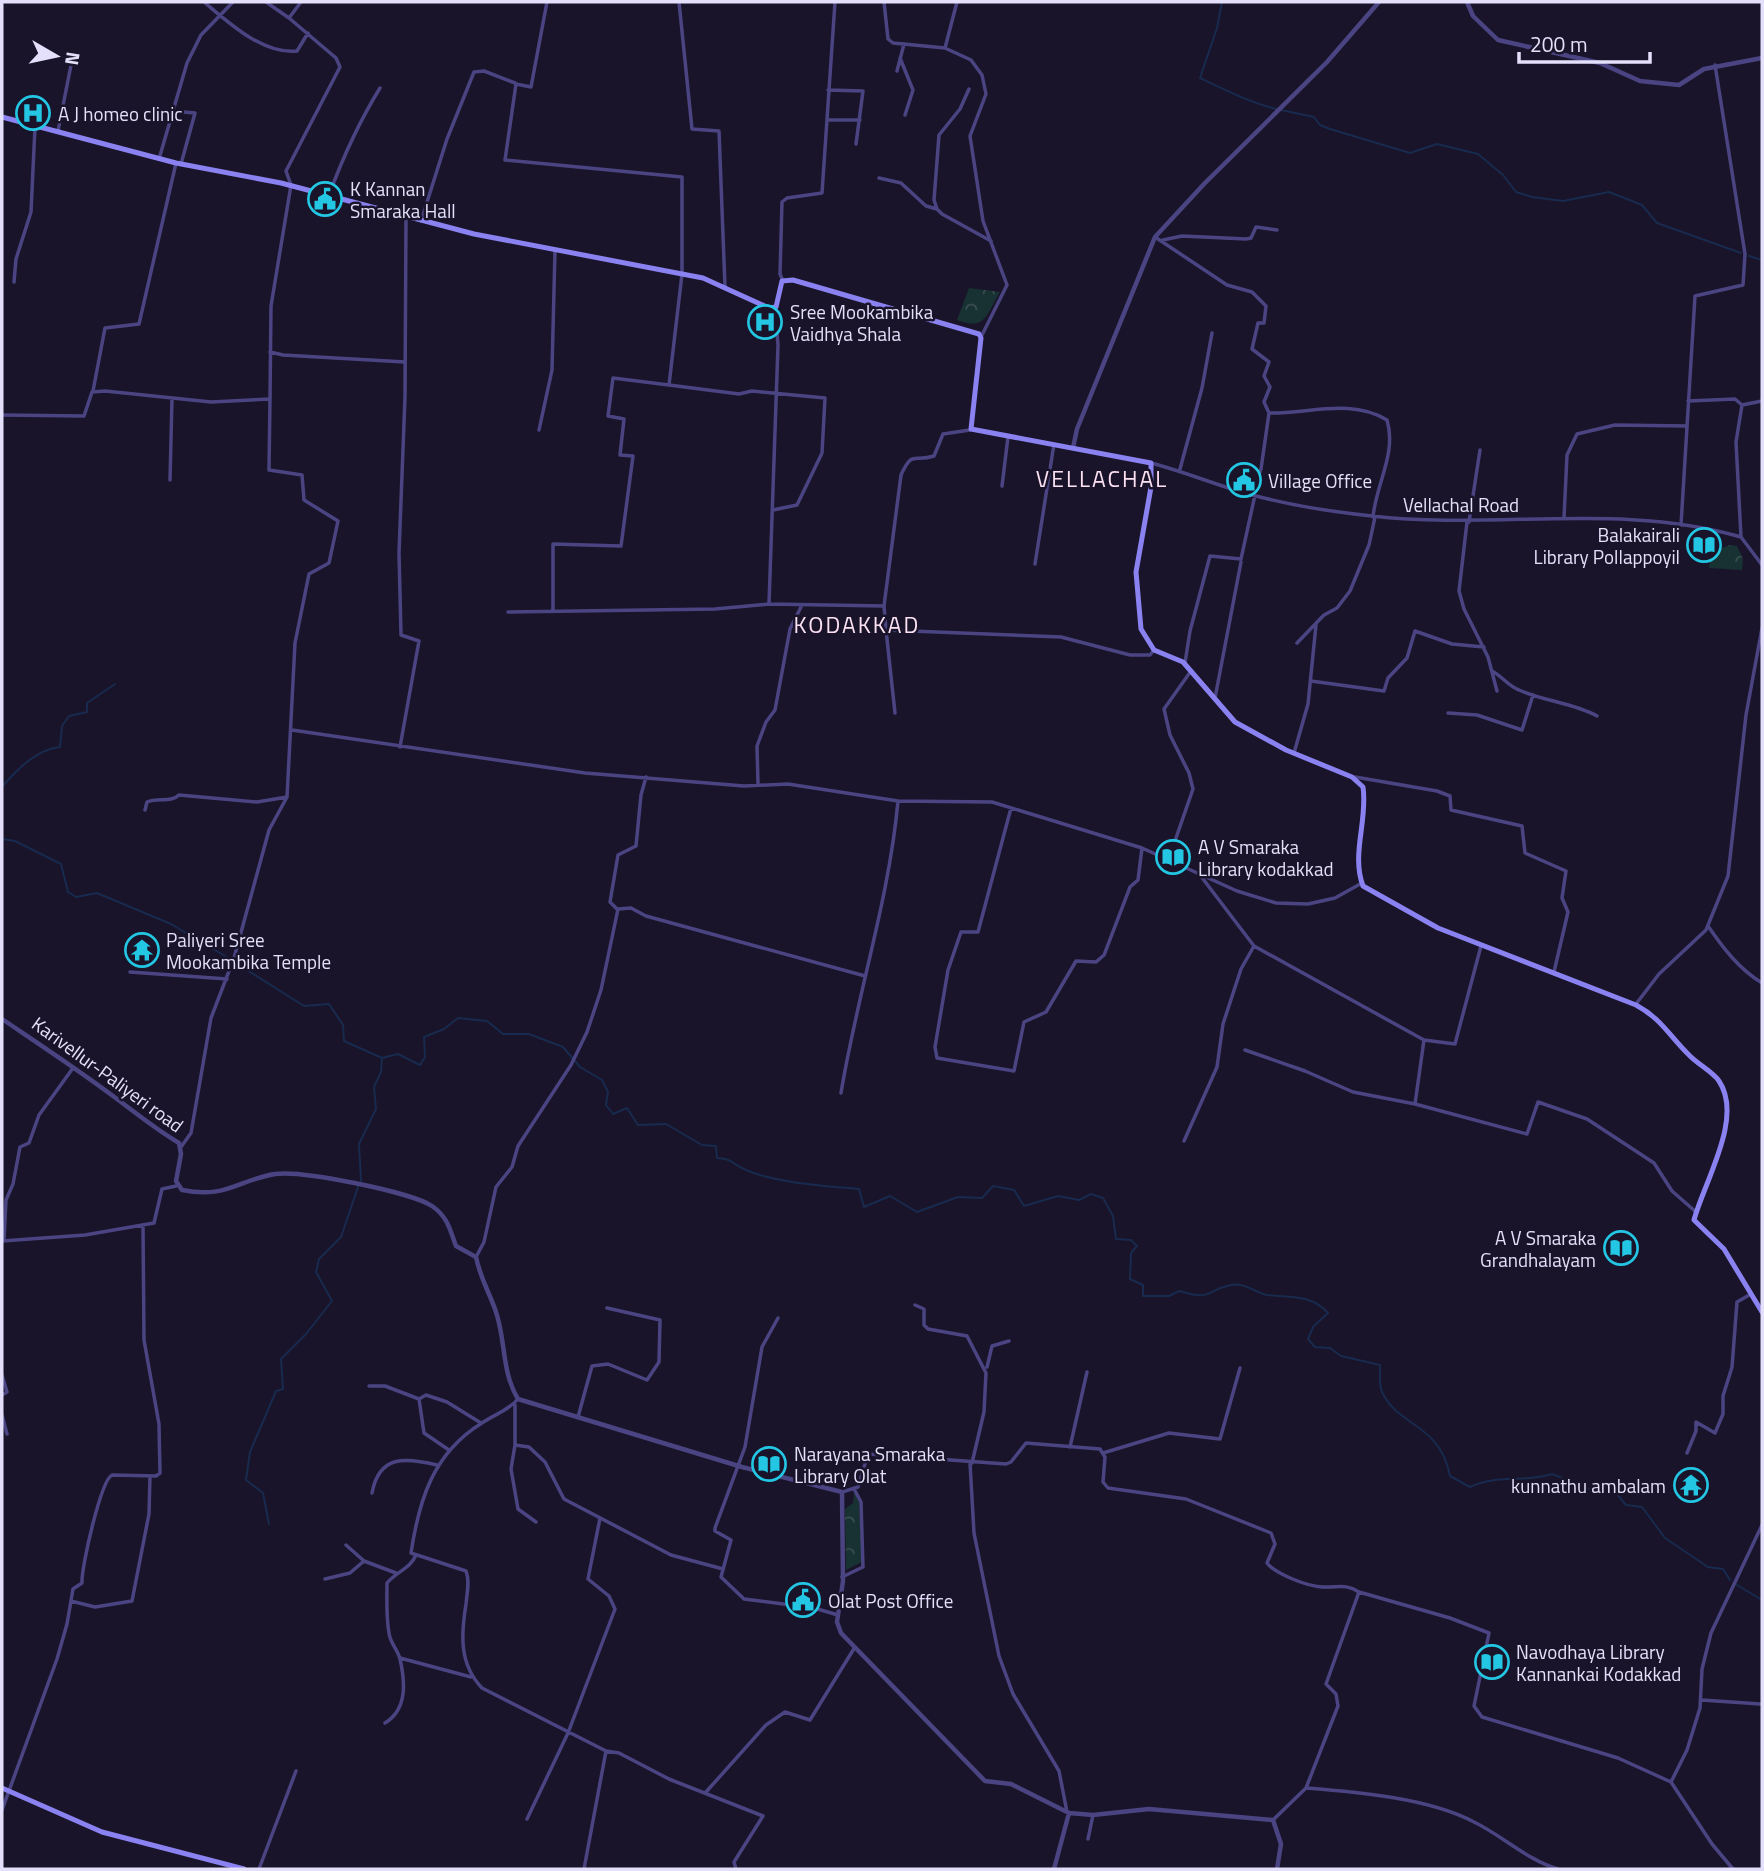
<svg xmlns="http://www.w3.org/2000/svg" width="1764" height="1871" font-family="'Titillium Web',sans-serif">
<defs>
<pattern id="forest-crowns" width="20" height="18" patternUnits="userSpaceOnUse" patternTransform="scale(1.75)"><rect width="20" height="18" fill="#183132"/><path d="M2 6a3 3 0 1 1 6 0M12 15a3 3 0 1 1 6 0" fill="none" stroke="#394f51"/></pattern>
</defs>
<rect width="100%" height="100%" fill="#191429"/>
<path fill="url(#forest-crowns)" d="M969,288L1000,292C986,315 986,331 957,320Z
M1730,545L1737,546L1743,559L1742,570L1709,568L1711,552Z
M854,1493L859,1502L862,1562L846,1570L845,1509L853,1503Z"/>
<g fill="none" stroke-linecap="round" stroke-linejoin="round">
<path stroke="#182a4e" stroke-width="2" d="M1222,2L1217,28L1200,78C1223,89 1249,102 1276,109
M1281,110L1314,117L1320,125L1330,129L1410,153L1437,144L1478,154L1503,175L1516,192L1532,197L1563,201L1609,192L1642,205L1657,223L1741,253
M1749,256L1762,260
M2,787C17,769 37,749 60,747L62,726L69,716L87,712V703L115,684
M2,839L15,841L61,864L68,892L76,897L97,893L171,924L230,959
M239,965L304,1006L329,1004L343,1025L344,1041L382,1058L398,1054L420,1065L425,1057L424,1037L444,1029L458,1018L487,1021L503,1034H529L563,1047L580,1067L602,1080L608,1092L606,1105L613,1114L627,1108L638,1125L666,1124L702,1145L716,1146L717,1158C732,1158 733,1165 746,1170C775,1183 827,1186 859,1189L864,1207L890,1196L917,1212L958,1197L982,1198L993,1186L1014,1190L1024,1206L1058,1196L1079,1200L1091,1194L1103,1198L1113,1216L1116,1239L1131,1240L1137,1246L1131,1253L1130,1279L1143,1285V1296H1169L1179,1291C1214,1301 1203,1291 1231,1285C1244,1282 1256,1293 1267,1295C1290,1298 1311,1294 1328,1313L1313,1327L1308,1339L1315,1347L1330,1348L1341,1356L1380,1365C1380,1373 1379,1385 1382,1392C1398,1427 1440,1423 1450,1476L1470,1487C1497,1474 1524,1483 1552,1474C1572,1481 1595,1496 1616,1493L1626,1505L1642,1507L1665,1538L1708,1567L1723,1569L1730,1580
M361,1181L359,1144L376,1109L374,1087L381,1072L382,1058
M269,1524L263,1493L246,1480L250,1452L276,1391L283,1389L281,1359L306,1334L332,1301L316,1272L319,1259L341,1237L358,1187
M1737,1585L1762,1600"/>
<path stroke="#4a4582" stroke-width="3.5" d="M204,2C228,22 263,55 297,51L308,33
M266,2L289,18L301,2
M547,2L531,87L516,84L505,160L682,177V274L669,385L739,394L752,391L825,398L822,453L797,505L773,510
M679,2L692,129L719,131L725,287
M884,2L888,39L893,43L945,48L971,60L982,75L986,94L970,136L983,221L1007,285L981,337
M945,48L957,2
M900,58L913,90L905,115
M897,71L904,44
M969,89L960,109L939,135L934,200L937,209L942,214L991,241
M828,90L863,91L856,144
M172,111L195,113L181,164
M827,120H860
M58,131L73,55
M159,159L187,63L201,35L233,2
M879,178L901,183L926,206L937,209
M329,195C343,157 359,122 380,88
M421,221L447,139L474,72L484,71L515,83
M1155,237L1227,285L1252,292L1266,306L1264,323H1258L1252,349L1269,362L1264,376L1270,387L1264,402L1269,413
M1163,240L1182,236L1246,239L1251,238L1256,227L1277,230
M783,281L780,274L782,202L787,198L822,193L835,2
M14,282L16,259L31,212L35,127
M775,308L778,345L769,604L884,606L886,630L1061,637L1130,655H1150L1154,650
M270,352L283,355L405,362
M93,391L105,328L139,324L176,163
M1688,401L1735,399L1742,405
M2,415L84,416L92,392L105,391L211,402L270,399L271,306L291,185L286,171L340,67L336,58L289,18
M539,430L552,370L555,250
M1151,463C1186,472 1218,486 1252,495C1290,505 1333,512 1372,516C1494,530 1622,502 1741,537L1762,565
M1180,469L1202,388L1212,333
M170,480L172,398
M1002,486L1008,437
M1251,495L1261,469L1269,413C1308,414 1351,398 1387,420C1397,453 1376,484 1373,517
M1564,518L1567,455L1577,434L1615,425L1687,426
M1467,522L1459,591L1464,609L1488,657L1497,691
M1469,522L1480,450
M1681,525L1695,296L1743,285L1745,254L1715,65
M1741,537L1736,442L1742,405L1762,401
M1035,564L1054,444
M884,606L901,475C913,449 914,463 934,456L943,434L970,430
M553,610V544L621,546L633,456L620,455L624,419L608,416L613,378L669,385
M508,612L715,609L769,604
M886,630L895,713
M1297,643L1324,615L1337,608L1350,591L1369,545L1375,517
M1185,663L1190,631L1210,556L1241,559L1255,495
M1492,671C1502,676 1508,686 1519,690C1543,701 1574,703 1597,716
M1311,681L1384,691L1388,678L1407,658L1415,631L1452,644L1484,647
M1215,698L1241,562
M1448,713L1477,715L1522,730L1533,695
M292,730L585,773L744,786L788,784L898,801L992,802L1142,848L1237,891L1276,903L1308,904L1335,898L1362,883
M400,747L419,641L401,635L399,553L405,397L406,217
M1294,753L1308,704L1316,625
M1355,777L1437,791L1450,796L1451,810L1522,826L1525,853L1566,871L1562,898L1568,912L1554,972
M758,784L757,746L766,722L775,710L790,629L802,605
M1011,808L978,932H961L948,970L935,1047L937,1058L1014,1071L1024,1022L1046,1012L1076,961L1096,962L1104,955L1130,887L1138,880L1142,848
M145,810L147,802C157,797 171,803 179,795L257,802L287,797
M1168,861L1193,789L1189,773L1170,735L1164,709L1191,671
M1200,875L1254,946L1424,1040L1415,1104L1527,1134L1538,1102L1587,1119L1654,1163L1672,1191L1696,1212
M617,909L610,902L618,855L636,846L641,795L646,777
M1708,926C1723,948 1739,969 1762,983
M130,972L227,979
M1636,1004L1659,974L1706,930L1728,876L1746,715L1762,628
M1424,1040L1455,1044L1481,946
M1245,1050L1305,1071L1353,1092L1415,1104
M841,1093C857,995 889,900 898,801
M1184,1141L1217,1067L1223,1024L1241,969L1254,946
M181,1147L191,1133L211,1018L234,958L269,830L287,797L295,643L309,574L329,563L338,521L304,500L302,475L269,470L270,399
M4,1240L6,1200L13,1184L20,1147L29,1143L39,1115L73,1068
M2,1241L85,1235L154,1223L162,1189L176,1186
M476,1257L484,1242L496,1187L512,1167L518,1146L571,1065L587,1032L601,990L618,909L631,908L646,916L865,976
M915,1305L924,1309V1325L928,1329L967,1336L986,1373L984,1412L972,1463
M778,1318L762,1347L745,1447L715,1528V1531L731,1540L721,1577L744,1599L814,1608L838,1615
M987,1367L992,1346L1009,1341
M2,1375L7,1392L2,1395
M369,1386H385L419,1399L426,1395L447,1402L481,1423
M419,1399L424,1433L449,1450
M518,1399C508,1411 495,1414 482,1423C433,1453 419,1500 411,1553L466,1571C470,1581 467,1593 466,1604C461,1635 459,1664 482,1688L606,1751L619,1753L669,1779L763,1816L734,1862L736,1869
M515,1405V1445L529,1447L545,1462L564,1499L671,1555L723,1569
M2,1415L7,1434
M578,1417L592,1366L608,1364L647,1380L659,1362L660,1320L607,1308
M515,1445L511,1469L518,1509L536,1522
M1070,1447L1087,1372
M1103,1453L1169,1433L1220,1439L1240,1368
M1687,1453L1696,1431V1422L1715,1433L1723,1414V1396L1732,1367L1737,1302L1751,1294
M970,1463L974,1533L999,1656L1013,1694L1059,1771L1067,1812
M842,1492L858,1487L868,1454L1006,1464L1011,1462L1026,1443L1100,1449L1105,1457L1103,1482L1108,1488L1186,1499L1271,1533L1275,1544L1267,1563C1275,1574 1307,1586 1322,1587C1338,1588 1345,1583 1359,1592L1450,1618L1489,1633L1474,1706L1482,1717L1618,1758L1671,1782L1687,1750L1700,1708L1702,1669L1711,1633L1762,1525
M372,1493C379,1455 405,1457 437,1465
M346,1545L364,1561L396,1573
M842,1577L863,1567L861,1502L854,1489
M325,1579L350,1573L364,1561
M71,1601L95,1607L132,1601L149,1514L150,1476
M400,1658L471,1677
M1702,1700L1760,1704
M385,1723C408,1709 405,1681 400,1659C398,1650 390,1643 389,1633C386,1617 387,1599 387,1583C397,1571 410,1569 416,1555
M1671,1782L1712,1844L1733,1869
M1306,1788L1338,1706L1336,1694L1326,1684L1359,1592
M706,1792L766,1725L785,1712L810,1720L855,1647
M2,1810L57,1659L67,1624L73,1589L82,1583C81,1568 101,1480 112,1475L156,1476L160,1473L159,1424L144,1340L143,1225
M527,1819L568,1733L615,1609L609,1596L588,1579L600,1518
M1273,1820L1306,1788C1357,1792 1429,1798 1474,1822C1503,1836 1527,1860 1558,1869
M1088,1839L1093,1815
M259,1869L296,1771
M584,1869L606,1751"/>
<path stroke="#4a4582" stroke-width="4.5" d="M1467,2L1473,16L1498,40L1600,63L1640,81L1679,85L1704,69L1762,58
M1073,448L1077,429L1155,237L1204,184L1327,62L1379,2
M2,1019C39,1044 77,1069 113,1096C136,1113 155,1129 179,1143L181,1154L176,1181L182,1190C226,1199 238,1180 275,1174C302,1170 411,1192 432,1206C448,1217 450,1230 456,1246L476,1257C480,1277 488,1290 495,1309C506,1338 501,1371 518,1399L742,1467L842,1492L843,1581L837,1622L841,1633L985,1781L1011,1784L1069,1813L1093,1815L1149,1809L1273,1820L1281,1844L1277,1869
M1054,1869L1069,1813"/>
<path stroke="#8a82f0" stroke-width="5" d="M2,117L176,163L281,183L474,234L703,278L769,308L776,307L782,281L793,280L979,334L981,338L971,429L1151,463V487L1136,572L1141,629L1154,650L1183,662L1235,722L1286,750L1352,777L1363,787C1368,820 1351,854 1363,886L1438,928L1636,1005C1662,1019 1670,1037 1690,1056C1699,1065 1713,1072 1719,1081C1744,1118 1704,1182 1694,1220L1724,1249L1762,1312
M2,1788L102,1832L244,1869"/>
</g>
<defs>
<g id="hospital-ring" transform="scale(1.75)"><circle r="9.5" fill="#191429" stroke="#23c7e4" stroke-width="1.5"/><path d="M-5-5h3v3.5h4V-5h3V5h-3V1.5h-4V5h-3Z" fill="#23c7e4"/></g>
<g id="civic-ring" transform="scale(1.75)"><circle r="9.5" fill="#191429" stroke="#23c7e4" stroke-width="1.5"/><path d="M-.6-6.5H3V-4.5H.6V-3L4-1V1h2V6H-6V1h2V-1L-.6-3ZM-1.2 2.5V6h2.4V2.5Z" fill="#23c7e4"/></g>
<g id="library-ring" transform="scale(1.75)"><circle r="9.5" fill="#191429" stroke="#23c7e4" stroke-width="1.5"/><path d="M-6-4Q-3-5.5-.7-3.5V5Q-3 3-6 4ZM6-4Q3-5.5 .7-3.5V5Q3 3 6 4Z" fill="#23c7e4"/></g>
<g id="temple-ring" transform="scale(1.75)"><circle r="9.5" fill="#191429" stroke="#23c7e4" stroke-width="1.5"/><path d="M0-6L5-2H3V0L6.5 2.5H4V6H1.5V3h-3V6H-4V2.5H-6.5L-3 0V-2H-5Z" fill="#23c7e4"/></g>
</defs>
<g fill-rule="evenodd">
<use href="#hospital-ring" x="33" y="113"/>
<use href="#civic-ring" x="325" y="199"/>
<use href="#hospital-ring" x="765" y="322"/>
<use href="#civic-ring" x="1244" y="480"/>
<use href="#library-ring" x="1704" y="545"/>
<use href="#library-ring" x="1173" y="857"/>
<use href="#temple-ring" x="142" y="950"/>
<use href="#library-ring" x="1621" y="1248"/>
<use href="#library-ring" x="769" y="1464"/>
<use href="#temple-ring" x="1691" y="1485"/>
<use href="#civic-ring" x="803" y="1600"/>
<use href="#library-ring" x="1492" y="1662"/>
</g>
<g text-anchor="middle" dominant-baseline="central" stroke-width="5" stroke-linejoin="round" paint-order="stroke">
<g font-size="19" fill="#e4e0fb" stroke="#191429" text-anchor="start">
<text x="58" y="113">A J homeo clinic</text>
<text x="350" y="188">K Kannan<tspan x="350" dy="22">Smaraka Hall</tspan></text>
<text x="790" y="311">Sree Mookambika<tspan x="790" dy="22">Vaidhya Shala</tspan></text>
<text x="1268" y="480">Village Office</text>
<text x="1680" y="534" text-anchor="end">Balakairali<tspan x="1680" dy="22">Library Pollappoyil</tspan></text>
<text x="1198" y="846">A V Smaraka<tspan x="1198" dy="22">Library kodakkad</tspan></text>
<text x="166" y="939">Paliyeri Sree<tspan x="166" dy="22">Mookambika Temple</tspan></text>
<text x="1596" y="1237" text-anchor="end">A V Smaraka<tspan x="1596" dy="22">Grandhalayam</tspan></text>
<text x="794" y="1453">Narayana Smaraka<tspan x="794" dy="22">Library Olat</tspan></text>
<text x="1666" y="1485" text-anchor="end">kunnathu ambalam</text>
<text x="828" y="1600">Olat Post Office</text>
<text x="1516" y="1651">Navodhaya Library<tspan x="1516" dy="22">Kannankai Kodakkad</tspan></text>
</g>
<g font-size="19" fill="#e4e0fb" stroke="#191429">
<text x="1461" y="504">Vellachal Road</text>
<text transform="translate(108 1074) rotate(36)">Karivellur-Paliyeri road</text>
</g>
<g font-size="23" letter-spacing="2" fill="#fbe1f1" stroke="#191429">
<text x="1102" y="478">VELLACHAL</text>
<text x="857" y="624">KODAKKAD</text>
</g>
</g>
<rect width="1764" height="1871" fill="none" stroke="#e4e0fb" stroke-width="7"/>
<g transform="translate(56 56) rotate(99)" stroke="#191429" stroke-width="5" paint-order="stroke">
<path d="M0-5L12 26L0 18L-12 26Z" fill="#e4e0fb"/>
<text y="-10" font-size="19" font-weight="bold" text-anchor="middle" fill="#e4e0fb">N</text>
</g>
<path d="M1519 52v10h131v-10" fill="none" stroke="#e4e0fb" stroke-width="3.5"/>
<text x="1530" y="52" font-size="21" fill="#e4e0fb" stroke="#191429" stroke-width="5" paint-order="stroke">200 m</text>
</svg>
